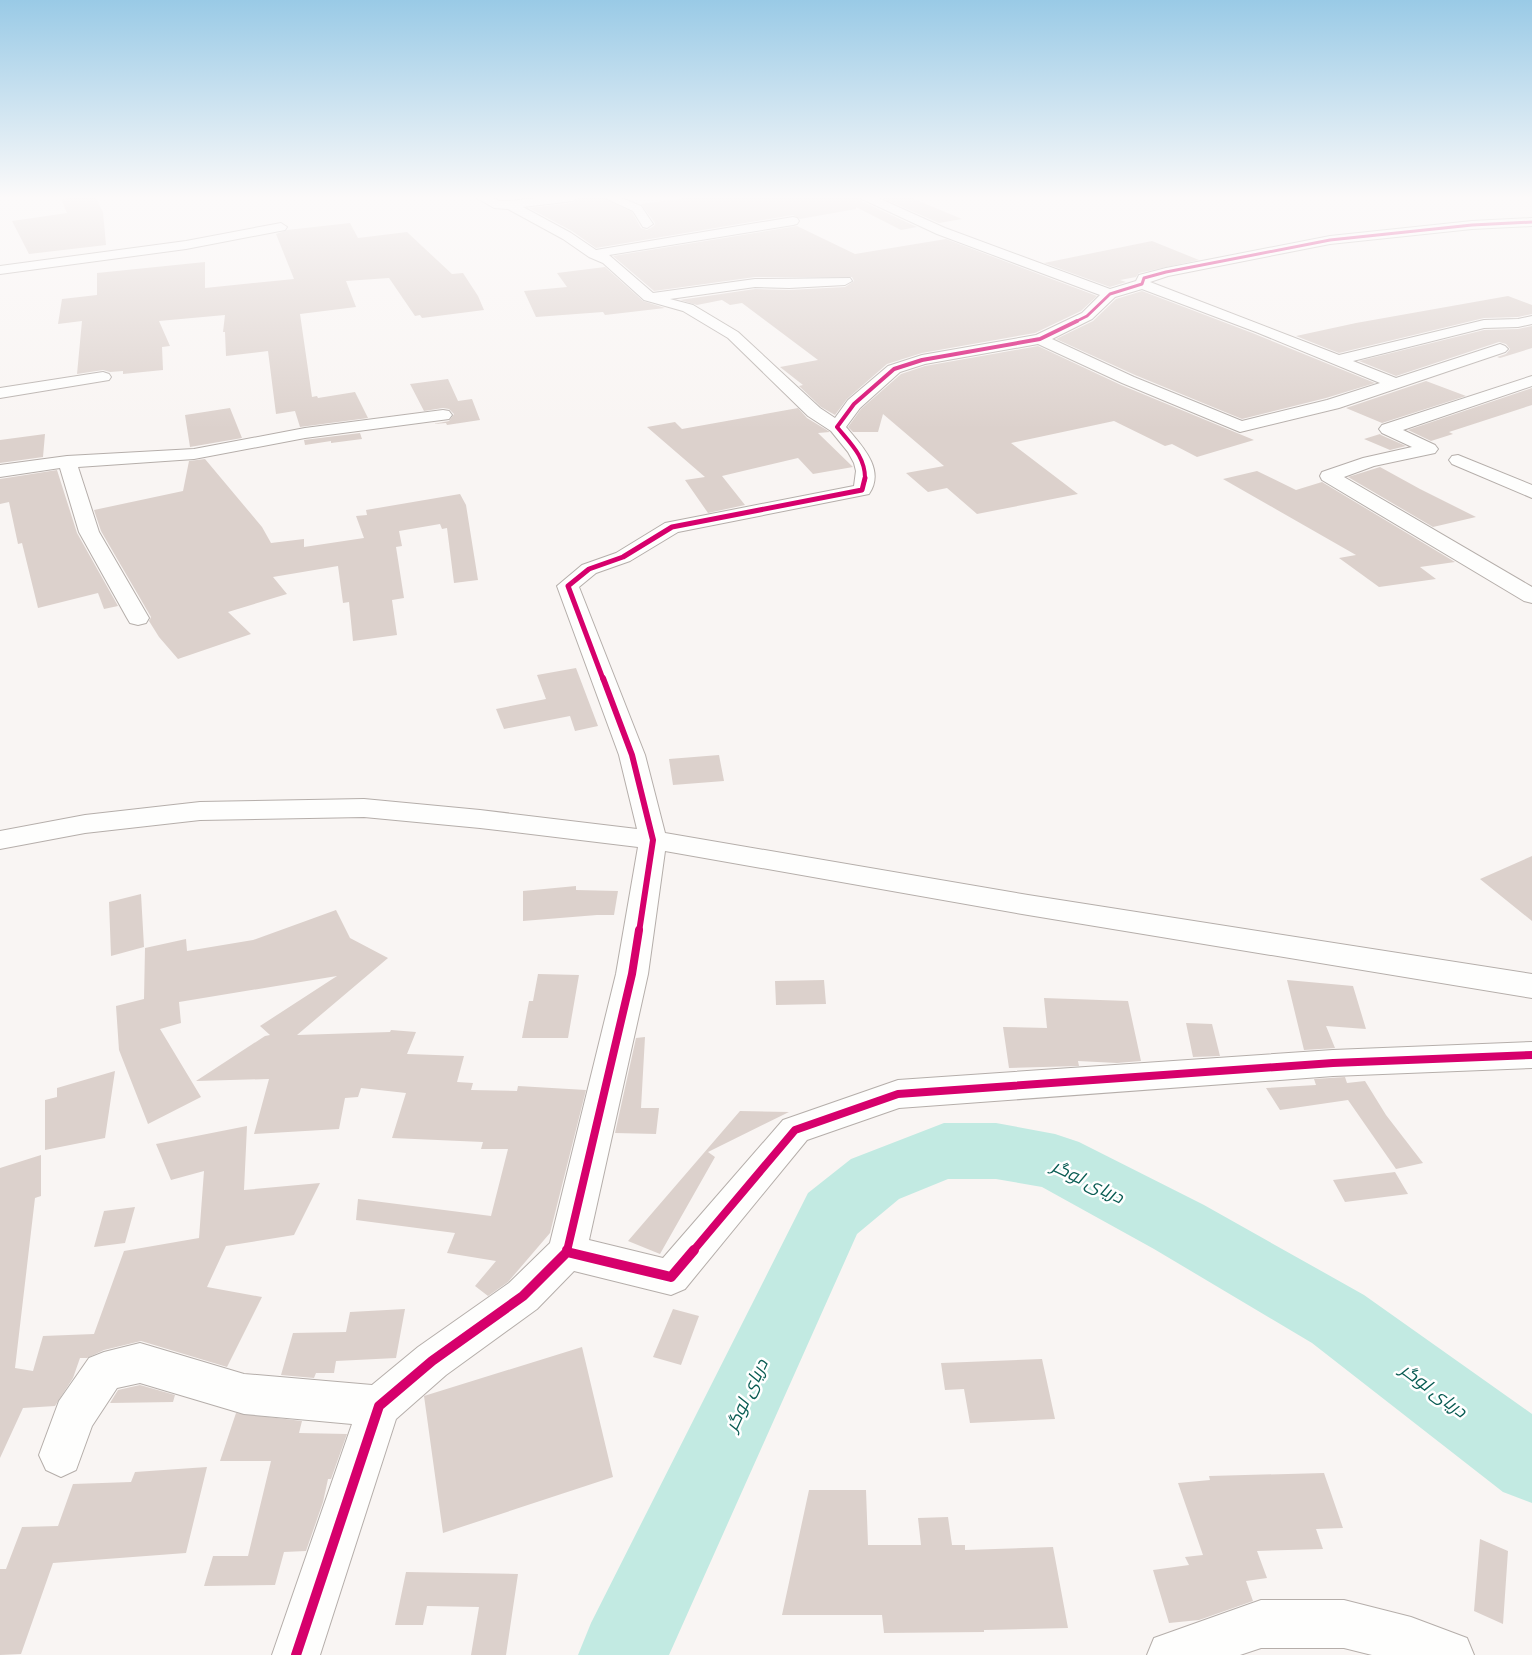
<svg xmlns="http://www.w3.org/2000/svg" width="1532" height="1655" font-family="'Public Sans',Cairo,sans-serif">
<rect width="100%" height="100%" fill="#f9f5f3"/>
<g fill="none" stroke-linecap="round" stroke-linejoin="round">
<path fill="#c2eae2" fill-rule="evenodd" d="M944,1123H996L1055,1134L1079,1142L1204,1205L1364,1295L1532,1414V1503L1503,1492L1312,1343L1154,1249L1042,1187L996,1179H948L899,1199L857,1234L669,1655H578L591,1623L808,1193L851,1159Z"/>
</g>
<path fill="#dcd1cc" d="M80,197H95L103,212L106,245L29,254L12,221L67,213L61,199Z
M581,197H601L632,212L641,228L647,230L654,226L655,223L641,204L692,197H858L861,201L917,227L901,230L856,207V209L800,219L793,215L596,248L572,231L529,208L573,203Z
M880,197H909L962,219L939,223Z
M350,223L358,238L407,232L452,274L463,273L478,296L484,310L422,318L420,315L415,316L389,278L346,281L356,307L300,314L312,397L317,396L318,398L355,392L368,418L300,427L295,411L276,414L268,351L226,356L225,332H223L225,315L159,321L170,346L162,347L163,370L123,374V371L110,372L103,370L77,374L82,321L58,324L62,299L97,295V273L205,262V288L294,279L276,234L287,230Z
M797,226L855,254L946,239L1097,296L1081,311L1035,333L922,353L887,364L847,399L835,415L821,407L799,386L803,385L780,367L818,360L742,303L730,305L722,300L697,305L680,300L755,289L789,290L845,287L854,281L852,277H755L654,291L613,256Z
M1152,241L1199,260L1139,273L1136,277L1120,280L1126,282L1110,287L1044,263Z
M605,267L643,301L665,308L605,315L603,312L536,317L524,291L567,287L557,273Z
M1142,291L1255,334L1375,383L1326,398L1242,419L1135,375L1056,339L1093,321L1116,299Z
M1508,296L1532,305V314L1518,317L1484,318L1339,353L1296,336L1356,323Z
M1532,326V348L1500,358L1497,357L1506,354L1510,349L1506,344L1499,342L1396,376L1359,361L1484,330L1518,329Z
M1038,346L1121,385L1254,440L1197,457L1172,444L1165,446L1114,421L1011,443L1078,494L977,514L947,488L928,492L906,473L944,466L883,414L878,432H853L848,427L861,409L901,374L925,366Z
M448,379L458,401L472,399L480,420L447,425L446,423L433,424L449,421L454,414L449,409L443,408L424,411L410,384Z
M1426,381L1466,396L1382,423L1346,408Z
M1532,388V405L1449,432L1453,434L1431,441L1408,430Z
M230,408L242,438L190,447L185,415Z
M798,408L807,418L830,432L818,433L853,467L813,474L798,458L722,476L745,505L708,513L685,480L705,477L647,427L675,422L682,429Z
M360,433L362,439L331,443V441L305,445L304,440Z
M45,434L43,457L0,463V440Z
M1380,434L1381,435L1406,446L1390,450L1364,439Z
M205,459L262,527L271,543L304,539V547L364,538L356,516L367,515L366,510L460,494L466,505L478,580L454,583L447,528L442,529L440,524L399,531L402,546L396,547L404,598L392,600L397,635L353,641L349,602L343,603L338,566L273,577L287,594L228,612L251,634L178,659L159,637L149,621L151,617L101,531L94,510L183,491L189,461Z
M1380,467L1420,489L1476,517L1433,527L1348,477Z
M57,470L77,533L118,606L104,609L98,593L38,608L22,543L18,544L9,502L0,504V479Z
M1257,471L1296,490L1322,482L1455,562L1420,567L1436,579L1379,587L1339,558L1356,555L1223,479Z
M576,668L598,726L575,731L570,716L504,729L496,709L546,699L537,675Z
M719,755L724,781L673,785L669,759Z
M1532,856V921L1480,879Z
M576,886V890L618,891L614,915H597L523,921V891Z
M141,894L144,947L111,956L109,902Z
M336,910L350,938L388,958L297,1035L390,1032L391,1030L416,1032L407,1054L464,1056L457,1082L473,1083L471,1090L517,1091L518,1086L586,1090L550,1233L508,1282L488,1296L475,1286L496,1261L447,1253L455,1233L356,1220L358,1199L491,1216L508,1149H481L483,1142L392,1138L406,1093L361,1088L358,1097L345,1098L339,1129L254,1134L269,1079L196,1081L265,1036L270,1035L260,1026L337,976L179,1002L181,1023L160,1029L201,1097L148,1124L119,1050L116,1006L144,999L145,948L186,939L187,951L253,940Z
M538,974L579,975L568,1038H522L529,1001H533Z
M824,980L826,1004L776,1005L775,981Z
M1287,980L1353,986L1366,1029L1326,1026L1335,1048L1304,1050Z
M1044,998L1128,1001L1141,1061L1117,1063L1078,1061L1079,1066L1009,1068L1003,1027L1047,1028Z
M1186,1023L1212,1024L1220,1056L1193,1057Z
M645,1037L641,1108H659L656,1134L615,1133L636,1038Z
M115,1071L105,1138L45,1150V1100L57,1097V1088Z
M1345,1077L1347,1083L1365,1081L1386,1115L1423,1163L1396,1169L1348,1100L1280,1110L1266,1088L1316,1085L1314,1079Z
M740,1111L789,1112L708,1152L715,1157L660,1254L628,1241Z
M247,1126L244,1190L320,1183L294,1235L226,1246L207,1287L262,1297L227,1367L141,1341L104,1350L87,1358H80L73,1378L55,1406L23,1408L0,1458V1168L41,1155V1196L35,1198L15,1368L33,1371L43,1336L94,1334L124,1251L199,1238L204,1171L171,1180L156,1144Z
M1395,1172L1408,1194L1345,1202L1333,1180Z
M135,1207L125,1243L94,1247L104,1211Z
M405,1309L396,1358L336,1361L334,1373H316L314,1378L281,1375L293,1333L346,1332L350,1312Z
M673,1309L699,1316L681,1365L653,1357Z
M582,1347L613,1477L443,1533L424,1396Z
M1042,1359L1055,1419L970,1423L964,1389L945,1390L941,1363Z
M140,1385L175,1395L173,1402L110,1403L118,1390Z
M236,1413L302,1421L299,1433L347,1434L331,1479H328L323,1502L306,1551L284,1552L275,1585L204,1586L213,1556H248L271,1461H220Z
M207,1467L186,1553L53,1563L21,1654L0,1655V1569H6L22,1527L58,1526L73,1484L131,1482L135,1472Z
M1324,1473L1343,1528L1316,1529L1323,1549L1257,1551L1267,1578L1246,1581L1253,1601L1199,1620L1169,1623L1153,1570L1189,1565L1185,1557L1203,1555L1178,1483L1210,1480L1209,1476Z
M809,1490H866L868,1545H921L918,1518L948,1517L952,1545H965V1550L1053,1547L1068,1628L984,1630V1632L884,1633L882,1615H782Z
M1480,1539L1508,1551L1503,1624L1474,1611Z
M406,1572L518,1574L506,1655H471L479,1607L427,1606L423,1625H395Z"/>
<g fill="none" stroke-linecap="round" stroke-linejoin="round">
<g stroke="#b5aeaa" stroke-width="2">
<path id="minor" d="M475,197H490L500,201H510L546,197H579L573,201L523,207L571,233L596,250L793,217L797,218L799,221L797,224L793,225L609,255L653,293L755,279L850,278L852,281L845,285L789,288L755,287L670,299L693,305L738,332L820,408L835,418L848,400L888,366L922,355L1036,335L1082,313L1100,295L937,234L862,199L860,197H876L945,228L1110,289L1136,281L1139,275L1166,268L1330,236L1472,221L1532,218V226L1472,229L1330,244L1168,276L1150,282L1339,355L1484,320L1518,319L1532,316V324L1518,327L1484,328L1353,361L1396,378L1500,344L1505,346L1508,349L1505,352L1339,408L1240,432L1122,383L1038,344L925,364L900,372L860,408L846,427C861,445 886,469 869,494L678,532L630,561L596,573L579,587L645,755L665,833L1028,895L1532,974V998L1028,915L665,851L648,974L589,1240L663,1258L783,1120L898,1080L1333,1050L1532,1042V1068L1333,1076L899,1108L807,1140L685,1289L671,1295L574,1271L537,1309L446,1375L396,1419L320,1655H272L352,1424L244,1414L140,1383L117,1388L92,1426L76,1470L61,1477L46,1470L39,1455L59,1401L89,1358L104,1352L140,1343L244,1374L372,1385L418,1347L509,1283L550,1243L616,974L638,847L480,828L364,817L200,820L85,833L0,849V831L85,815L200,802L364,799L480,810L637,829L619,755L557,586L582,565L616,553L665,523L854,486L856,471L854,463L848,452L831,431L808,416L728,338L683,311L644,300L603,263L589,257L563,239L508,209L494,208ZM1142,289L1256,332L1380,383L1327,400L1242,421L1134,377L1052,339L1092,319L1115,297Z
M603,197H619L641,206L653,224L647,228L643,227L633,211Z
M281,223L287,227L285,230L186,249L0,274V266L186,241Z
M103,372L109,374L111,377L109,380L0,398V388Z
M1532,376V386L1403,430L1435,445L1438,449L1435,453L1374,466L1344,477L1532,587V603L1524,601L1322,480L1320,476L1322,472L1363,458L1412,447L1382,433L1379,429L1382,425Z
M443,410L449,411L452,415L449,419L305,438L194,459L78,467L99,532L149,618L146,623L138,625L130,623L127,618L79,532L60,468L0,477V465L67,456L194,449L305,428Z
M1458,455L1532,485V498L1452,464L1449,460L1452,456Z
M1261,1600H1344L1411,1617L1467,1638L1474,1655H1372L1344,1648H1261L1240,1655H1147L1154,1638Z"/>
</g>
<use href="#minor" fill="#fefefd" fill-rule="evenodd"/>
<g stroke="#fff" stroke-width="4.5">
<path id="cycleway-far5" d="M1075,322L1087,316L1110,294L1142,284L1144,278L1166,272L1330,240L1472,225L1532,222"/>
</g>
<g stroke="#fff" stroke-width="5.5">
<path id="cycleway-far4" d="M865,480C866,457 850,443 837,427L854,404L894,369L922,360L1040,339L1077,321"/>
</g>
<g stroke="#fff" stroke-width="8">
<path id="cycleway-far3" d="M603,679L568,586L589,569L623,557L672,527L862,490L865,478"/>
</g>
<g stroke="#fff" stroke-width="9">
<path id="cycleway-far2" d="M603,678L632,755L653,840L639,932"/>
</g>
<g stroke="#fff" stroke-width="11">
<path id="cycleway-far1" d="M567,1251L632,974L639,930
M693,1251L795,1130L898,1094L1333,1063L1532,1055"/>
</g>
<g stroke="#fff" stroke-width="13">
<path id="cycleway" d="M567,1252V1250
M296,1655L379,1406L432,1361L523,1296L567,1252L671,1277L694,1250"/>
</g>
<use href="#cycleway-far5" stroke="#d6006c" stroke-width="3"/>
<use href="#cycleway-far4" stroke="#d6006c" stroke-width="4"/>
<use href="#cycleway-far3" stroke="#d6006c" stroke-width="5"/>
<use href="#cycleway-far2" stroke="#d6006c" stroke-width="6"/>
<use href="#cycleway-far1" stroke="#d6006c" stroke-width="8"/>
<use href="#cycleway" stroke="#d6006c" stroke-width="10"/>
</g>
<linearGradient id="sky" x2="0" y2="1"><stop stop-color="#99cae6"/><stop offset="0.46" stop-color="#fcfafa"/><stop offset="1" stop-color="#fcfafa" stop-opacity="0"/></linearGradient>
<rect width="1532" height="429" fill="url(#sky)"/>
<g text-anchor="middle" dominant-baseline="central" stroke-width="5" stroke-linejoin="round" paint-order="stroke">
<g font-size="18" font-style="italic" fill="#095c53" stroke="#fff">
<text transform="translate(1088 1181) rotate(26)">دریای لوگر</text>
<text transform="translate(1434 1390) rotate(37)">دریای لوگر</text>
<text transform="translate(746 1395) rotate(-65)">دریای لوگر</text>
</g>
</g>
</svg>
